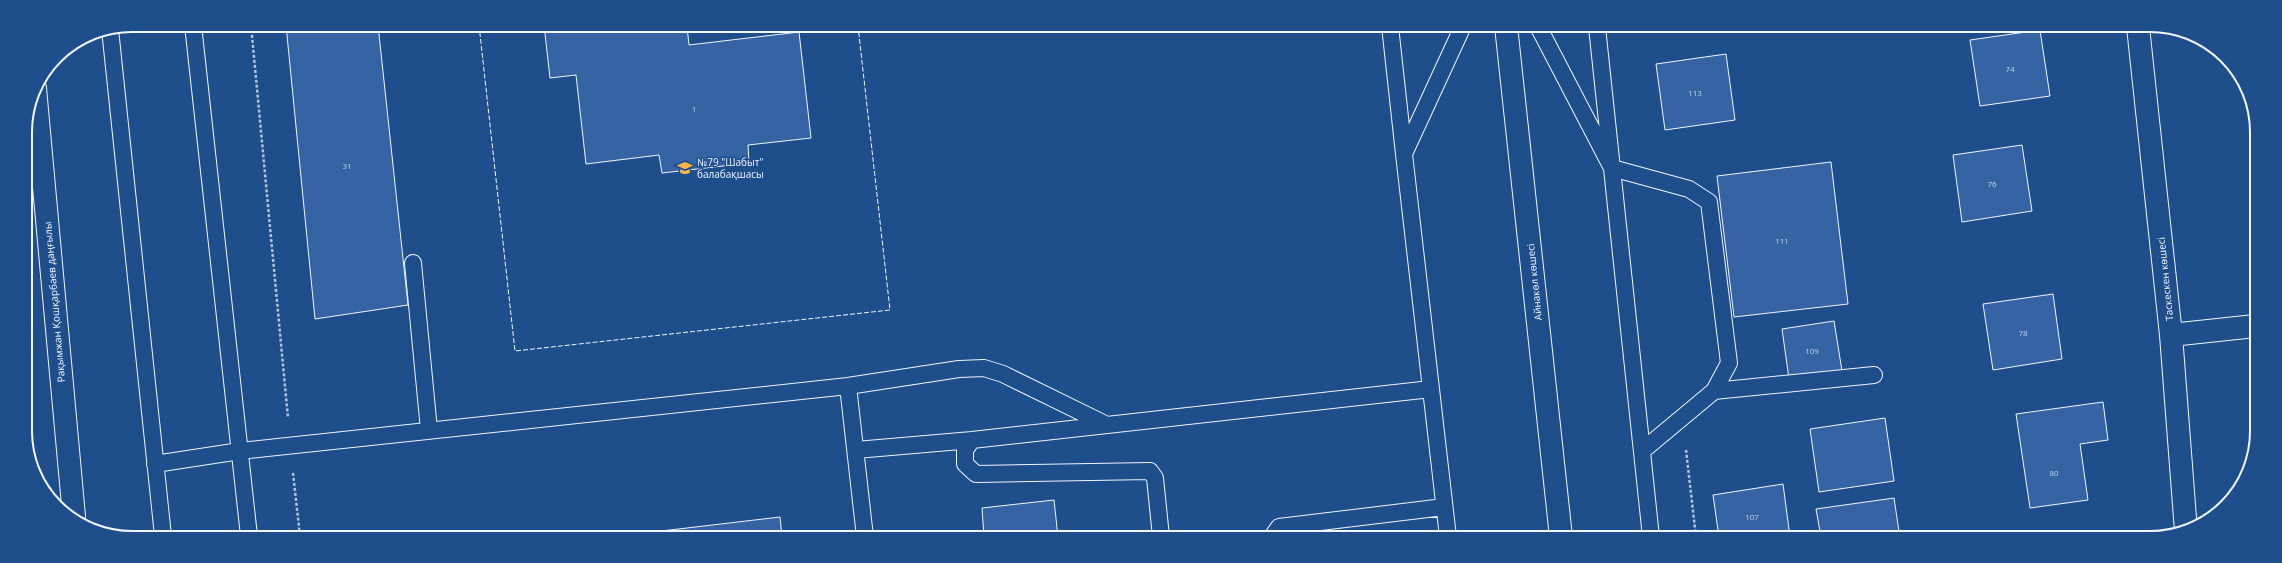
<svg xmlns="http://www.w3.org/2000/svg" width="2282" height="563" font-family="'Open Sans',sans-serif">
<rect width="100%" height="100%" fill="#1f4e8c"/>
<path fill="#3563a3" stroke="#f2f6ff" d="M286,25H378L408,305L315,319Z
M544,25L687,26L689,45L799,32L811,138L748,145L749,163L662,173L659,155L586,164L576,75L550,78Z
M2040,30L2050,96L1980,106L1970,40Z
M1726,54L1735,120L1665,130L1656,64Z
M2022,145L2032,211L1962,222L1953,155Z
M1831,162L1848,304L1734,317L1717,176Z
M2053,294L2062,359L1993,370L1983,304Z
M1834,321L1842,371L1789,379L1782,329Z
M2103,402L2108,440L2080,444L2088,500L2030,508L2016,414Z
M1885,418L1894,481L1819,492L1810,429Z
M1783,484L1790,537H1719L1713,495Z
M1894,498L1900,538L1821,537L1816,509Z
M1054,500L1058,537H984L982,508Z
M780,517L782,537L619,536Z"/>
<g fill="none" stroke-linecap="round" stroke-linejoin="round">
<g stroke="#f2f6ff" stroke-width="18">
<path id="service" d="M193,25L249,536
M1390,26L1404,154
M1538,26L1612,168L1689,189L1709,202L1729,363L1714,391L1642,451
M1597,27L1651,537
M110,29L163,536
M413,263L429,430
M848,386L865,537
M1714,391L1874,375
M972,440L965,450V464L976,474L1150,471L1155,478L1161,537
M856,450L972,440L1431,389
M155,464L240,451L848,386L959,369L984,368L1003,374L1105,424
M1272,537L1279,527L1444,507
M1448,537L1404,154L1463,26"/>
</g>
<g stroke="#f2f6ff" stroke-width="24">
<path id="minor" d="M2138,27L2171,335L2186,531
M2171,335L2255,326"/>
</g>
<g stroke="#f2f6ff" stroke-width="24">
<path id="tertiary" d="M1506,26L1561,537"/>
</g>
<g stroke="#f2f6ff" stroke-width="24">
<path id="secondary" d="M35,88L74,516"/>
</g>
<path stroke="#b3c4dc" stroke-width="2.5" stroke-dasharray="3 2" stroke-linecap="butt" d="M251,25L288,418
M1686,450L1696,537
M293,473L300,536"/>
<use href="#service" stroke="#1f4e8c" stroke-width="16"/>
<use href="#minor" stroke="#1f4e8c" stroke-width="22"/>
<use href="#tertiary" stroke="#1f4e8c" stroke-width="22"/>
<use href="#secondary" stroke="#1f4e8c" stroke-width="22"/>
<path stroke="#f2f6ff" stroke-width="1" stroke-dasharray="5 2" stroke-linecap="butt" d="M479,25L515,351L890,310L858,26"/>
</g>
<defs>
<g id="school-bare" transform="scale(1.2)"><path d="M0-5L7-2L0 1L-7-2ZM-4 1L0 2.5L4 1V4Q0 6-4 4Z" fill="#ffb74d" stroke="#1f4e8c" stroke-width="2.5" paint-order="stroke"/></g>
</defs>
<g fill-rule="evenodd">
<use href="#school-bare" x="685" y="168"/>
</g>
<g text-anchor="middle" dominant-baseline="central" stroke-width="3" stroke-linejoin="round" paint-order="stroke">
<g font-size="8" fill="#c3d1e8">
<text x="2010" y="68">74</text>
<text x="1695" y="92">113</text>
<text x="694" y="108">1</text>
<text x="347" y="165">31</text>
<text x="1992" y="183">76</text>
<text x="1782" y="240">111</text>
<text x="2023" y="332">78</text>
<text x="1812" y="350">109</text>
<text x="2054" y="472">80</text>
<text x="1752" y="516">107</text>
</g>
<g font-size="10" fill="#f2f6ff" stroke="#1f4e8c" text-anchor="start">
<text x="697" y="162">№79 "Шабыт"<tspan x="697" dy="12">балабақшасы</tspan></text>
</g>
<g font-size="10" fill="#f2f6ff" stroke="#1f4e8c">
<text transform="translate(2165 279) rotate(-96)">Таскескен көшесі</text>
<text transform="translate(1534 282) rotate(-96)">Айнакөл көшесі</text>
<text transform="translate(54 302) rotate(-95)">Рақымжан Қошқарбаев даңғылы</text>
</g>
</g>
<path d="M0 0H2282V563H0ZM132 32H2150A100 100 0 0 1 2250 132V431A100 100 0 0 1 2150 531H132A100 100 0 0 1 32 431V132A100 100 0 0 1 132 32Z" fill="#1f4e8c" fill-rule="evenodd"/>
<path fill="none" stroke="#f2f6ff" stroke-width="2" d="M132 32H2150A100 100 0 0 1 2250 132V431A100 100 0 0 1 2150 531H132A100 100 0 0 1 32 431V132A100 100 0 0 1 132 32Z"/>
</svg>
